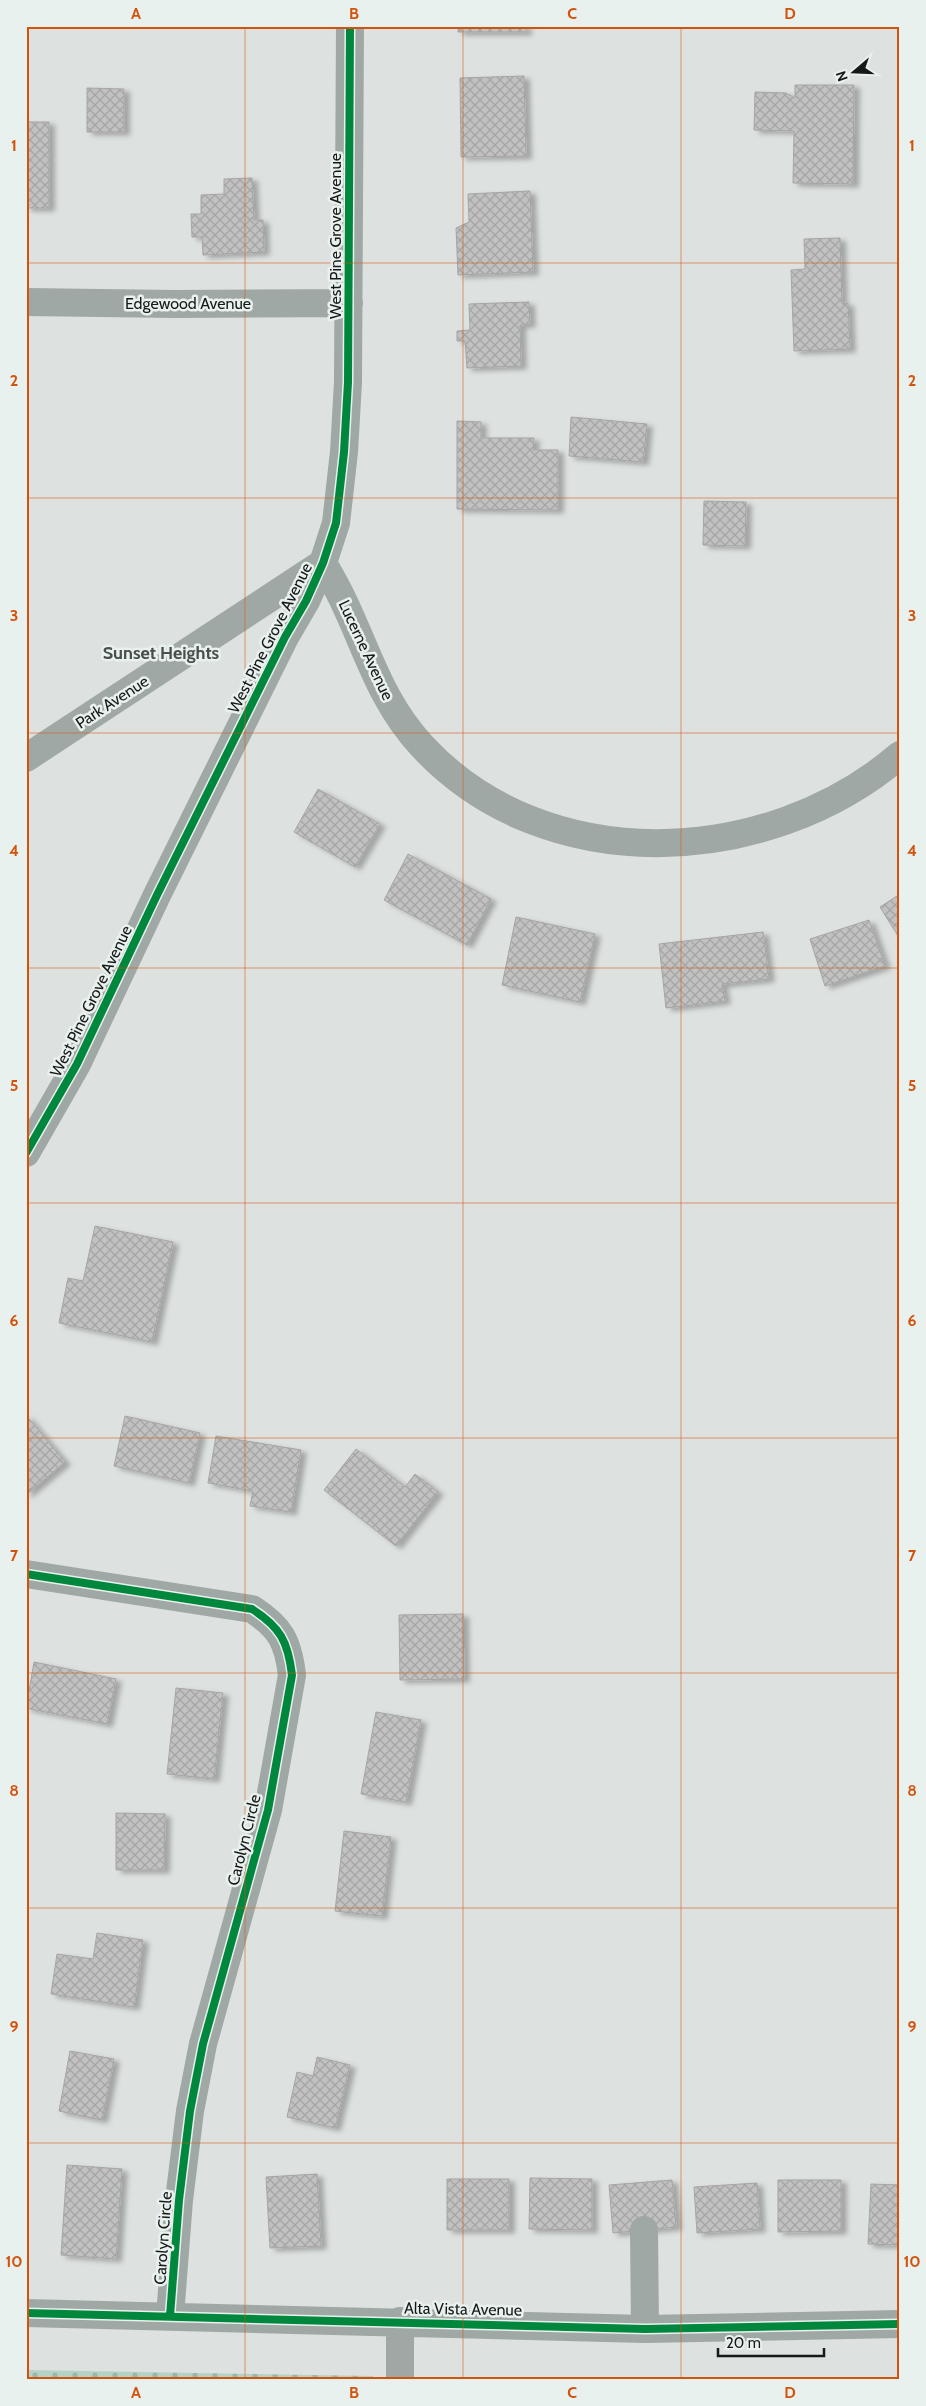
<svg xmlns="http://www.w3.org/2000/svg" width="926" height="2406" font-family="Cabin,sans-serif">
<defs>
<pattern id="cemetery-stones" width="16" height="16" patternUnits="userSpaceOnUse" patternTransform="scale(1.25)"><rect width="16" height="16" fill="#b4d3c6"/><path d="M2 7V4a2 2 0 0 1 4 0v3zM10 15v-3a2 2 0 0 1 4 0v3z" fill="#9ab5a9"/></pattern>
<pattern id="building-cross-hatch" width="8" height="8" patternUnits="userSpaceOnUse" patternTransform="scale(1.25)"><rect width="8" height="8" fill="#c0c1c0"/><path d="M0 0l8 8M0 8l8-8" fill="none" stroke="#a4a5a4"/></pattern>
<filter id="shadow"><feDropShadow dx="5.5" dy="3" stdDeviation="2.5" flood-color="#0004"/></filter>
</defs>
<rect width="100%" height="100%" fill="#dde1df"/>
<path fill="#b4d3c6" d="M900,2378V2380H632Z"/>
<path fill="url(#cemetery-stones)" d="M26,2370L373,2376V2380H26Z"/>
<path fill="url(#building-cross-hatch)" stroke="#a5a5a4" filter="url(#shadow)" d="M458,26H526V32H458Z
M524,76L526,156L461,157L460,78Z
M795,85H854L853,184L793,183L794,131L754,130L755,92L786,93L795,98Z
M87,88L124,89V132H87Z
M26,122H49V208H26Z
M252,178L254,220H263L264,252L203,255L202,237H192L191,214H201V195L224,194V179Z
M530,191L533,272L458,275L456,228L469,222L468,194Z
M840,238L842,304L848,303L850,349L794,351L791,270L805,269L804,239Z
M529,302L530,324L520,325L521,366L467,368L465,341H457V331L470,330L469,304Z
M571,417L647,424L643,462L569,456Z
M457,421L481,422V438H534L533,450H558V510L457,509Z
M704,501L746,502L745,546L703,545Z
M318,789L380,824L355,867L294,832Z
M408,854L491,899L467,945L384,900Z
M900,894V939L880,907Z
M516,917L595,934L580,1002L502,985Z
M869,920L885,966L825,986L810,939Z
M763,932L769,979L722,984L725,1001L666,1008L659,944Z
M95,1226L173,1242L152,1342L59,1323L68,1278L83,1281Z
M26,1415L65,1462L26,1495Z
M125,1416L200,1433L189,1483L114,1466Z
M216,1436L301,1450L291,1512L250,1506L253,1491L208,1483Z
M356,1449L405,1487L415,1474L438,1492L396,1546L324,1490Z
M463,1614L464,1679L400,1680L399,1615Z
M34,1662L116,1679L107,1724L26,1708Z
M176,1688L223,1693L214,1779L167,1774Z
M376,1712L421,1720L406,1802L361,1794Z
M116,1813L165,1814L164,1870H116Z
M344,1831L391,1837L382,1916L335,1911Z
M97,1933L143,1940L134,2007L51,1994L57,1954L93,1959Z
M70,2051L114,2059L102,2120L59,2111Z
M317,2057L350,2065L335,2128L287,2117L297,2072L313,2076Z
M67,2165L122,2169L116,2259L61,2255Z
M317,2174L321,2246L270,2248L266,2177Z
M530,2178L592,2179V2230L529,2229Z
M447,2179H509V2230H447Z
M672,2180L676,2227L613,2233L609,2185Z
M778,2180H841V2231L778,2232Z
M757,2183L760,2229L697,2233L694,2187Z
M871,2184L900,2185V2245L868,2244Z"/>
<g fill="none" stroke-linecap="round" stroke-linejoin="round">
<path stroke="#9fa8a4" stroke-width="28" d="M26,302L175,304L349,303
M26,758L323,563C330,575 337,587 343,600C368,652 381,702 422,746C545,879 767,869 900,755
M26,1153L77,1064L157,895L285,637L306,601L323,563L336,523L344,452L348,382L350,26
M26,1574L252,1609C280,1627 288,1641 292,1675L268,1810L203,2044L190,2111L179,2200L170,2316
M644,2230L645,2329
M26,2313L645,2329L900,2324
M400,2321V2380"/>
<g stroke="#e8f1ed" stroke-width="11">
<path id="cycleway" d="M26,1153L77,1064L157,895L285,637L306,601L323,563L336,523L344,452L348,382L350,26
M26,1574L252,1609C280,1627 288,1641 292,1675L268,1810L203,2044L190,2111L179,2200L170,2316
M26,2313L645,2329L900,2324"/>
</g>
<use href="#cycleway" stroke="#00873e" stroke-width="8"/>
</g>
<path fill="none" stroke="#d3530d" stroke-width="1" stroke-opacity="0.55" d="M245,26V2380M463,26V2380M681,26V2380M26,263H900M26,498H900M26,733H900M26,968H900M26,1203H900M26,1438H900M26,1673H900M26,1908H900M26,2143H900"/>
<g text-anchor="middle" dominant-baseline="central" stroke-width="5" stroke-linejoin="round" paint-order="stroke">
<g font-size="16" fill="#161918" stroke="#e8f1ed">
<text transform="translate(335 236) rotate(-90)">West Pine Grove Avenue</text>
<text x="188" y="303">Edgewood Avenue</text>
<text transform="translate(270 638) rotate(-63)">West Pine Grove Avenue</text>
<text transform="translate(366 650) rotate(65)">Lucerne Avenue</text>
<text transform="translate(112 702) rotate(-33)">Park Avenue</text>
<text transform="translate(91 1001) rotate(-64)">West Pine Grove Avenue</text>
<text transform="translate(244 1840) rotate(-76)">Carolyn Circle</text>
<text transform="translate(163 2238) rotate(-86)">Carolyn Circle</text>
<text transform="translate(463 2309) rotate(1)">Alta Vista Avenue</text>
</g>
<g font-size="18" font-weight="bold" fill="#484f4c" stroke="#e8f1ed">
<text x="161" y="653">Sunset Heights</text>
</g>
</g>
<rect width="926" height="2406" fill="none" stroke="#e8f1ed" stroke-width="55"/>
<g transform="translate(854 72) rotate(251)" stroke="#e8f1ed" stroke-width="4" paint-order="stroke">
<path d="M0-4L9 19L0 12L-9 19Z" fill="#161918"/>
<text y="-8" font-size="14" font-weight="bold" text-anchor="middle" fill="#161918">N</text>
</g>
<path d="M718 2348v8h106v-8" fill="none" stroke="#161918" stroke-width="2.5"/>
<text x="726" y="2348" font-size="15" fill="#161918" stroke="#e8f1ed" stroke-width="4" paint-order="stroke">20 m</text>
<rect x="28" y="28" width="870" height="2350" fill="none" stroke="#d3530d" stroke-width="2"/>
<g font-size="16" text-anchor="middle" font-weight="bold" fill="#d3530d">
<text x="136" y="19">A</text>
<text x="354" y="19">B</text>
<text x="572" y="19">C</text>
<text x="790" y="19">D</text>
<text x="14" y="151">1</text>
<text x="912" y="151">1</text>
<text x="14" y="386">2</text>
<text x="912" y="386">2</text>
<text x="14" y="621">3</text>
<text x="912" y="621">3</text>
<text x="14" y="856">4</text>
<text x="912" y="856">4</text>
<text x="14" y="1091">5</text>
<text x="912" y="1091">5</text>
<text x="14" y="1326">6</text>
<text x="912" y="1326">6</text>
<text x="14" y="1561">7</text>
<text x="912" y="1561">7</text>
<text x="14" y="1796">8</text>
<text x="912" y="1796">8</text>
<text x="14" y="2032">9</text>
<text x="912" y="2032">9</text>
<text x="14" y="2267">10</text>
<text x="912" y="2267">10</text>
<text x="136" y="2398">A</text>
<text x="354" y="2398">B</text>
<text x="572" y="2398">C</text>
<text x="790" y="2398">D</text>
</g>
</svg>
